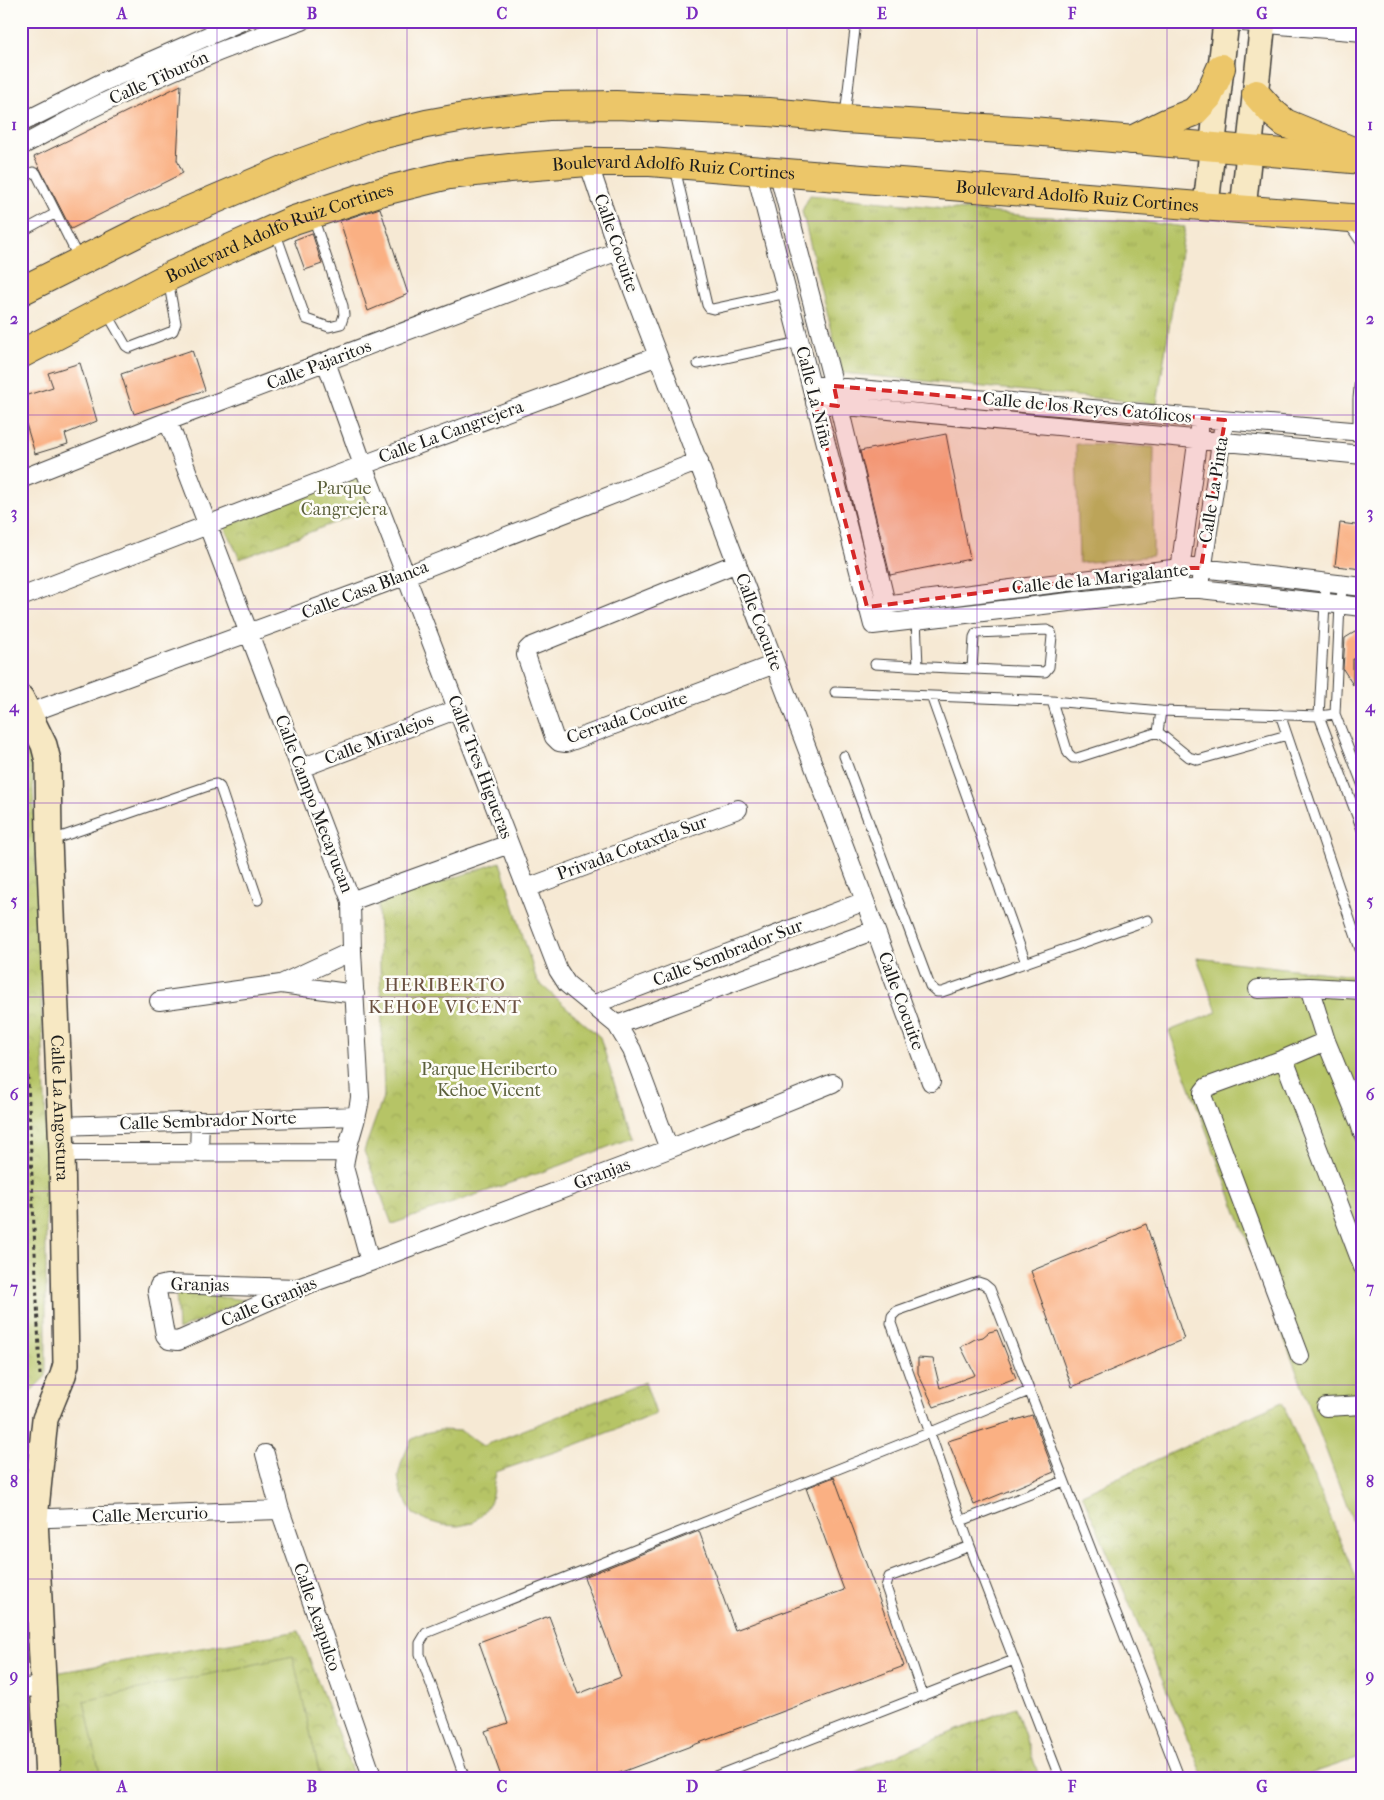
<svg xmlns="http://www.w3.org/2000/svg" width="1384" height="1800" font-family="'IM FELL French Canon',serif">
<defs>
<pattern id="grass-tufts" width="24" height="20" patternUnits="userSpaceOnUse" patternTransform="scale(1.25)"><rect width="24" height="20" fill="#b6c466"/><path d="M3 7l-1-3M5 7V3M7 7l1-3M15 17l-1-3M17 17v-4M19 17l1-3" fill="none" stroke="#9ca858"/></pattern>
<pattern id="park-crowns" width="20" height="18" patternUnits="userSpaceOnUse" patternTransform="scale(1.25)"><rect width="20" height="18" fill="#b6c466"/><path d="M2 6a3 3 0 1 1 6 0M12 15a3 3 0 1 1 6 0" fill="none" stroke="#9ca858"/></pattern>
</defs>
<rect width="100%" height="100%" fill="#fdfcf7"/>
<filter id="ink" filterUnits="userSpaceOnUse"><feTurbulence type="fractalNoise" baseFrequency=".02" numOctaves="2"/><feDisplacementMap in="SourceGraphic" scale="10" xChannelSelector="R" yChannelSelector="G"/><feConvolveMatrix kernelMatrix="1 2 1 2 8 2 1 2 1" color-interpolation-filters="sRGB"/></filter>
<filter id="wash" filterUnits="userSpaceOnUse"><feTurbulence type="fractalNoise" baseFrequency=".0096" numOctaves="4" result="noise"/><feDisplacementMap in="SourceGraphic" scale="20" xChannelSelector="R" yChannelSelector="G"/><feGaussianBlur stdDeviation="1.12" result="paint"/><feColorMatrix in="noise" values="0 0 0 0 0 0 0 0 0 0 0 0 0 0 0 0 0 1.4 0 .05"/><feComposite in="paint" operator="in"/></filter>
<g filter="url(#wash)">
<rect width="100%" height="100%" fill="#f6e9d4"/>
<path fill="url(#grass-tufts)" stroke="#697041" d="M810,195L1029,216L1137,221L1185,227L1157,404L842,373L802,211Z"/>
<path fill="url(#park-crowns)" stroke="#697041" d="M356,474L370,509L240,559L224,527Z
M21,737L32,756L46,1125V1376L21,1401Z
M500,862L537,981L600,1037L631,1138L559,1166L392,1224L364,1151L384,1095L378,904Z
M176,1291L245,1300L178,1330Z
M645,1382L656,1414L575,1445L496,1472L491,1501L483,1513L473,1523L458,1526L442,1525L428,1521L413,1514L401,1492L398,1476L402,1461L411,1440L424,1433L440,1430L461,1431L483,1446Z
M1282,1402L1363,1594V1756L1295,1779H1205L1082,1494Z
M299,1631L355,1779H61L55,1673Z
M1015,1707L1040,1779H838Z"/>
<path fill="#b6c466" stroke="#697041" d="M1076,444L1154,447L1153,556L1079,563Z
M1197,958L1363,977V1549L1169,1031L1217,1012Z
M293,1656L320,1776L308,1779H101L84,1701Z"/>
<g id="blocks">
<path fill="#fab083" d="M181,85L177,160L183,173L71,229L34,157Z
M380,208L408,294L368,311L340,221Z
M312,233L322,264L305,270L294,240Z
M192,350L205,390L134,414L121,374Z
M80,363L97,421L65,434L68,444L35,454L21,407V397L53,387L48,373Z
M946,434L970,559L890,575L860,451Z
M1340,523L1363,526V569L1335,566Z
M1363,627V650L1358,649L1356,659H1353V685L1343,669L1345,638Z
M1146,1224L1184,1339L1072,1387L1031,1271Z
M997,1330L1016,1378L934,1407L918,1373V1358L933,1359L940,1388L975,1375L961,1347L975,1339L983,1337L989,1332Z
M1032,1415L1054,1472L974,1505L948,1441Z
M834,1477L904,1666L603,1779H502L485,1731L508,1723L479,1642L549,1616L578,1694L621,1677L584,1577L699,1531L735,1630L844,1590L806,1488Z"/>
</g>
</g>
<g filter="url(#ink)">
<use href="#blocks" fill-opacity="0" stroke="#3d3b38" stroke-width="1"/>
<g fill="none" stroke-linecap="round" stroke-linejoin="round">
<g stroke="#3d3b38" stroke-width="11">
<path id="lane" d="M845,116L856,21
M675,168L707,305L709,308L713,309L787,293
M21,180L33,172L36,173L79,259
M1349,224L1363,245
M275,231L306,319L329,327L341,324L344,315L343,306L313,217
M21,232L56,213
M107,313L126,346L129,348L173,331L176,323L168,280
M698,364L800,342
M1358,431V399L1363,345
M1326,584L1319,716L1363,832
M1343,585L1340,604L1335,714L1363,786
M916,620L918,666
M875,664C932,667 988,670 1045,672L1049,667L1052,636L1051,632L1047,630L976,633L974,637L972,669
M835,692L1052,701L1161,711L1319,716L1335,714
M931,696L1026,963
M1052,701L1068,753L1073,758H1077L1158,732L1189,757L1198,760L1287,735
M1280,714L1360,949L1363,950
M1158,732L1161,711
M844,756L930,986L937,992H942L1148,920
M52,840L211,785L216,784L220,787L258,900
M961,1521L1064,1481
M923,1696L886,1587L889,1577L970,1546
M465,1779L420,1654V1643L426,1633L931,1432L1029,1391
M708,1779L1014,1660
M1060,1779L970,1546L891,1323L892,1316L897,1311L978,1282L984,1284L990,1289L1180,1779"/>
</g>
<g stroke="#3d3b38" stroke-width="20">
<path id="street" d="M1231,21L1363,32
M21,123L101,83L242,21
M21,146C49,132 75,116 103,103C167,72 234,44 302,21
M588,162L618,251L865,901L931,1082
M755,169L873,625L1179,589H1200L1363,607
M778,171L834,386L889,616
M326,362L363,465L558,970L567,984L617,1025L632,1050L669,1149
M811,385L1363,432
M815,403L1363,455
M168,421L351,901L352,951L360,1097C358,1121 346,1143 344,1167L370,1262
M21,479L168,421L618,251
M737,563L530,647L527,650L526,655L554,737L559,742L566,743L775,664
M1179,578L1199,428
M1201,579L1223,429
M21,597L363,465L658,356
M867,607L1180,568H1201L1363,587
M29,713L407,575L699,461
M301,768L458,709
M527,888L738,809
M351,901L509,844
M281,984L352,951
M1258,989L1309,987
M159,1001L281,984L355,994
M592,1005L865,901
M617,1025L875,930
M1326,1041L1360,1124L1363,1134
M1284,1059L1363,1267
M60,1126L356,1116
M62,1153L345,1152
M199,1153L200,1121
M298,1288L167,1284L159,1286L157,1291L165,1335L169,1340L178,1341L298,1288L370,1262L669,1149L833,1083
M1300,1356L1203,1098V1092L1207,1087L1284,1059L1326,1041L1309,987L1363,990
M1326,1407L1363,1405
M265,1454L280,1510L373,1779
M21,1519L280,1510
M21,1688L43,1687"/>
</g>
<g stroke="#3d3b38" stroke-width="28">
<g id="secondary">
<path d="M1206,206L1226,21"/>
<path d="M1243,209L1263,21"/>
<path id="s1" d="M21,698L44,745L48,761L49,841L62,1153L66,1364L63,1375L45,1419L35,1519L48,1779"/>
</g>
</g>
<g stroke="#3d3b38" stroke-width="30">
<g id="primary">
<path d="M1256,94L1272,112L1285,123L1355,152"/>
<path d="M1132,140L1166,123L1194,112L1208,97L1221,68"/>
<path d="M21,291L143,230L300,163L372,137L426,124L481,114L548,106L616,105L769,112L845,119L1032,131L1363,160"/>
<path id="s2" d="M21,354L168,277L224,251L294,220L376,193L449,175L510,168L588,162H650L1363,219"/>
</g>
</g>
<path stroke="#3d3b38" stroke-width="3" stroke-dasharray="4 4" stroke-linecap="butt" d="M21,908L40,1375"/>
<use href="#lane" stroke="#fff" stroke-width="9"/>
<use href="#street" stroke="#fff" stroke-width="18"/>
<use href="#secondary" stroke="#f7e8c3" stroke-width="25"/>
<use href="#primary" stroke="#ecc669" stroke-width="28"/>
</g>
</g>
<path fill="#d62828" fill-opacity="0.2" stroke="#d62828" stroke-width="4" stroke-dasharray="10 6" stroke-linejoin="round" d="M834,386L1225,420L1201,568H1180L867,607L815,403L838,406Z"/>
<path fill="none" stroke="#7b2cbf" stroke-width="1" stroke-opacity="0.55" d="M217,21V1779M407,21V1779M597,21V1779M787,21V1779M977,21V1779M1167,21V1779M21,221H1363M21,415H1363M21,609H1363M21,803H1363M21,997H1363M21,1191H1363M21,1385H1363M21,1579H1363"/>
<g text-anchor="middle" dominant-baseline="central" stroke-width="5" stroke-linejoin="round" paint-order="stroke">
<g font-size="18" fill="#1c1c1c" stroke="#fdfcf7">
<text transform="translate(159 78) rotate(-24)">Calle Tiburón</text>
<text stroke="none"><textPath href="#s2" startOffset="691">Boulevard Adolfo Ruiz Cortines</textPath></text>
<text stroke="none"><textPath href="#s2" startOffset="1096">Boulevard Adolfo Ruiz Cortines</textPath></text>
<text stroke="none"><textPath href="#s2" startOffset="286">Boulevard Adolfo Ruiz Cortines</textPath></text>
<text transform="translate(616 243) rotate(71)">Calle Cocuite</text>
<text transform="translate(319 365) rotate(-21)">Calle Pajaritos</text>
<text transform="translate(814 397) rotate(76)">Calle La Niña</text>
<text transform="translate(1087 408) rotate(5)">Calle de los Reyes Católicos</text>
<text transform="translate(451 432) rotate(-20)">Calle La Cangrejera</text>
<text transform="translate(1214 490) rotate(-81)">Calle La Pinta</text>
<text transform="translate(1100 579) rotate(-6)">Calle de la Marigalante</text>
<text transform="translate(365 590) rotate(-21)">Calle Casa Blanca</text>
<text transform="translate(759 622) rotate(69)">Calle Cocuite</text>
<text transform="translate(627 718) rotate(-19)">Cerrada Cocuite</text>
<text transform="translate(379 739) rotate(-21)">Calle Miralejos</text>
<text transform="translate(480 767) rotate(69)">Calle Tres Higueras</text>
<text transform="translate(314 804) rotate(69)">Calle Campo Mecayucan</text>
<text transform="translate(632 848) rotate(-20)">Privada Cotaxtla Sur</text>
<text transform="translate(728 953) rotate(-21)">Calle Sembrador Sur</text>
<text transform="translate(901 1001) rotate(70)">Calle Cocuite</text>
<text stroke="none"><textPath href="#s1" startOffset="416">Calle La Angostura</textPath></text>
<text transform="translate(208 1121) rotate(-2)">Calle Sembrador Norte</text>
<text transform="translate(602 1174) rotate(-21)">Granjas</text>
<text transform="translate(200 1285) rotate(1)">Granjas</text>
<text transform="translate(269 1302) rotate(-23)">Calle Granjas</text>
<text transform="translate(150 1515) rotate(-2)">Calle Mercurio</text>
<text transform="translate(317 1617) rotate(71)">Calle Acapulco</text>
</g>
<g font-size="18" fill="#5a5f3a" stroke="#fdfcf7">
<text x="344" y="488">Parque<tspan x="344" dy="21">Cangrejera</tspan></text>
<text x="489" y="1069">Parque Heriberto<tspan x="489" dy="21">Kehoe Vicent</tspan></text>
</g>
<g font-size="19" letter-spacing="1" fill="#6a5040" stroke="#fdfcf7">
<text x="445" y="985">HERIBERTO<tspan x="445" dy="22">KEHOE VICENT</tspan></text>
</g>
</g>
<rect width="1384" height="1800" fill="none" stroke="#fdfcf7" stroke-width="55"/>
<rect x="28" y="28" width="1328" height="1744" fill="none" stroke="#7b2cbf" stroke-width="2"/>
<g font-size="16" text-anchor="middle" font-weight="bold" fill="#7b2cbf">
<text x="122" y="19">A</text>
<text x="312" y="19">B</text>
<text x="502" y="19">C</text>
<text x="692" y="19">D</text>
<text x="882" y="19">E</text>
<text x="1072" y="19">F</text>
<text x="1262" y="19">G</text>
<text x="14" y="130">1</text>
<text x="1370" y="130">1</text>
<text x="14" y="324">2</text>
<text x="1370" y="324">2</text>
<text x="14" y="518">3</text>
<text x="1370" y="518">3</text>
<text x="14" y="712">4</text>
<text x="1370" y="712">4</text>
<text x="14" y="906">5</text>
<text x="1370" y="906">5</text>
<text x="14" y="1100">6</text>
<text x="1370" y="1100">6</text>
<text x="14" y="1293">7</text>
<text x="1370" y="1293">7</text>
<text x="14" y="1487">8</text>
<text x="1370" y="1487">8</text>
<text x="14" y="1681">9</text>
<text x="1370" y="1681">9</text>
<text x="122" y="1792">A</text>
<text x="312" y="1792">B</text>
<text x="502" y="1792">C</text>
<text x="692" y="1792">D</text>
<text x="882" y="1792">E</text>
<text x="1072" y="1792">F</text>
<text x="1262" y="1792">G</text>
</g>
</svg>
